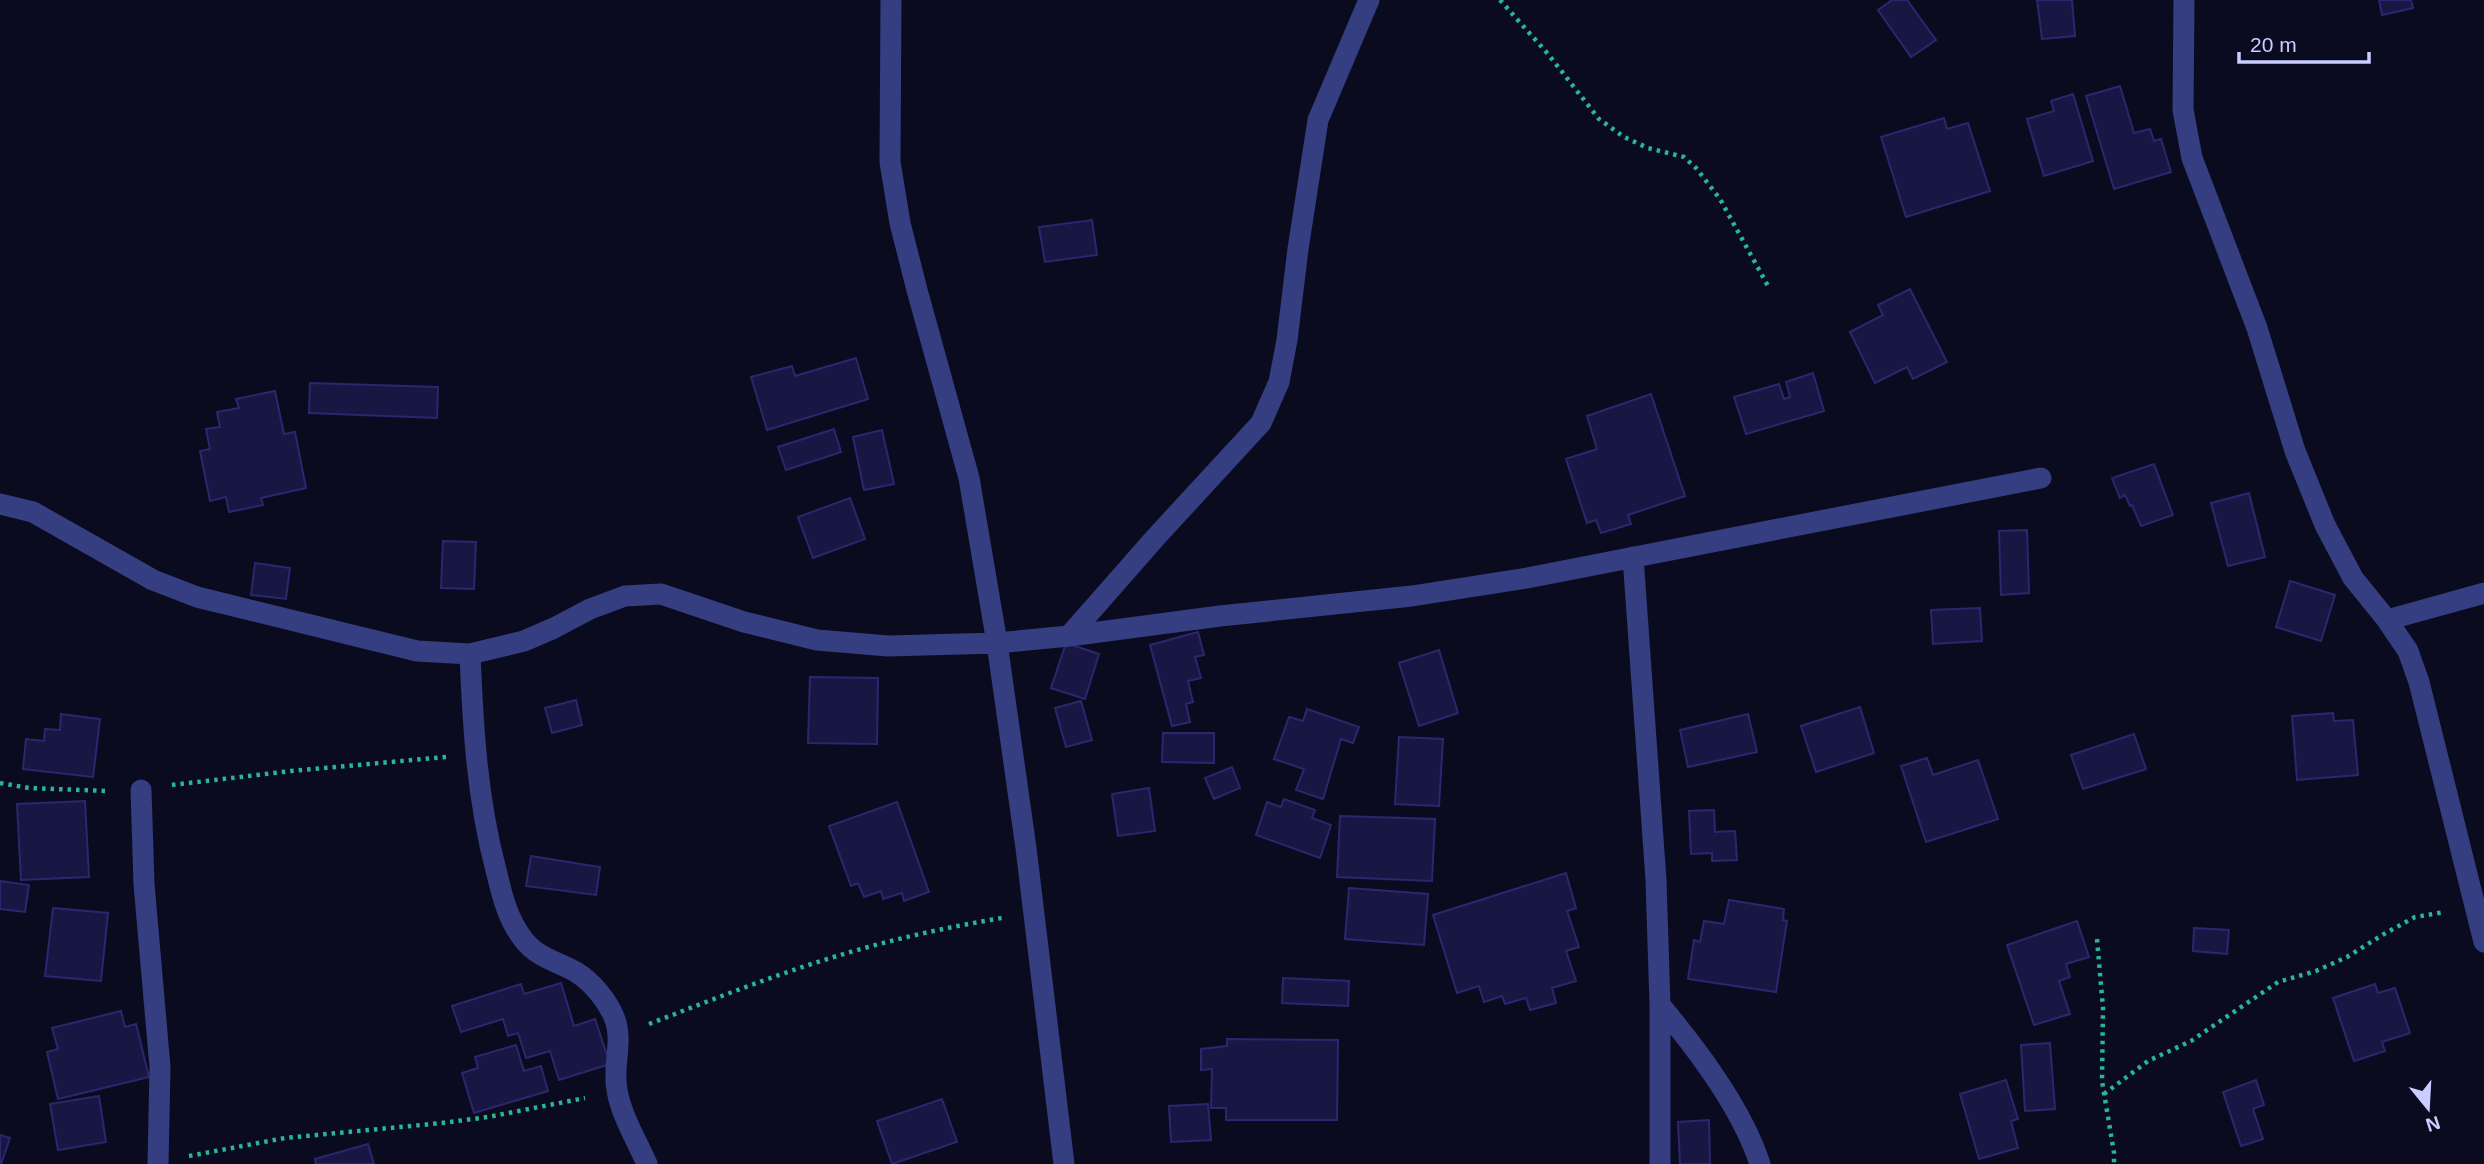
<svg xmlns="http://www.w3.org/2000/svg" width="2484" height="1164" font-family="Helvetica,sans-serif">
<rect width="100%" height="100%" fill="#0b0b20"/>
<path fill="#181642" stroke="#2a276f" stroke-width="2" d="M1892,0H1907L1936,40L1911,57L1878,10Z
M2037,0H2072L2075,36L2042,39Z
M2379,0H2411L2413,8L2382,15Z
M2120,86L2134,133L2150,129L2154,141L2161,139L2171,172L2114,189L2086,96Z
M2073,94L2093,161L2044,176L2027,119L2054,111L2051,101Z
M1944,118L1947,129L1968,123L1990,191L1906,217L1881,137Z
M1092,220L1097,255L1045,262L1039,227Z
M1910,289L1947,362L1913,379L1907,367L1875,383L1850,332L1883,315L1878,305Z
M856,358L868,399L767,430L751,377L792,366L795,376Z
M1813,373L1824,411L1746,434L1734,397L1779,384L1784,399L1790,397L1786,382Z
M310,383L438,387L437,418L309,413Z
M275,391L284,434L295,432L306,488L261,498L263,505L229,512L226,497L210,501L200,451L210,449L206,429L220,427L217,412L239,408L236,399Z
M1651,394L1685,496L1628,515L1631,524L1601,533L1596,520L1587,523L1566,459L1597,449L1587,416Z
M834,429L841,452L786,470L778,447Z
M882,430L894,484L864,490L853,437Z
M2154,464L2173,515L2141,526L2132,505L2130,506L2125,495L2120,498L2112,478Z
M2249,493L2265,557L2228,566L2211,503Z
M850,498L865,539L813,558L798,517Z
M2027,530L2029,593L2001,595L1999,531Z
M443,541L476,542L474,589L441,588Z
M255,563L290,568L286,599L251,595Z
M2290,581L2335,595L2321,641L2276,627Z
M1980,608L1982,641L1933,644L1931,610Z
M1198,632L1204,655L1195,657L1201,678L1188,681L1193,702L1186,704L1190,722L1172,726L1150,645Z
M1066,643L1099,654L1085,699L1051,688Z
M1439,650L1458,713L1419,726L1399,663Z
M810,677L878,678L877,744L808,743Z
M576,700L582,725L552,733L545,708Z
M1081,701L1092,740L1066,747L1055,708Z
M1860,707L1874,753L1816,772L1801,726Z
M1307,709L1359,727L1353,743L1341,739L1323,799L1296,790L1304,769L1274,759L1289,717L1303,721Z
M2333,713L2334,721L2353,720L2358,775L2297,780L2292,716Z
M61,714L100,719L93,777L23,769L26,739L44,741L45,729L60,730Z
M1748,714L1757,752L1688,767L1680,730Z
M1163,733H1214V763L1162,762Z
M2134,734L2146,769L2083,789L2071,755Z
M1399,737L1443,739L1439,806L1395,804Z
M1927,758L1933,775L1978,760L1998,819L1926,842L1901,766Z
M1232,767L1240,788L1214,799L1205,778Z
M1149,788L1155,831L1118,836L1112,794Z
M1284,799L1315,810L1312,818L1331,825L1320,858L1256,835L1267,802L1281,807Z
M85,801L89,877L21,880L17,804Z
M897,802L929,892L904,901L902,893L883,899L881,891L864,897L858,883L851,886L829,826Z
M1714,810L1715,832L1735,831L1737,860L1712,861V853L1691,854L1689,811Z
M1340,816L1435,819L1432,881L1337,877Z
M531,856L600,867L596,895L526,886Z
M1566,873L1576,908L1567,911L1579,947L1566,951L1576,981L1552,988L1556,1003L1530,1010L1526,998L1505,1004L1502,996L1484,1002L1479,986L1457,993L1433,915Z
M0,881L29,885L25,912L0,909Z
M1349,888L1428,894L1424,945L1345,939Z
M1729,900L1784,909L1783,920L1787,921L1776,992L1688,979L1694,940L1700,942L1704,921L1724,924Z
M53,908L108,913L101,981L45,976Z
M2077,921L2089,957L2066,964L2070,977L2059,981L2070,1014L2034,1025L2007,945Z
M2194,928L2229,930L2227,954L2193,951Z
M1283,978L1349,981L1348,1006L1282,1003Z
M561,983L574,1026L595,1019L610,1064L559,1080L550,1051L526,1058L518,1033L508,1036L503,1019L461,1032L452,1006L521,984L524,994Z
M2375,984L2378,993L2395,988L2410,1033L2382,1042L2385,1051L2354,1061L2333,998Z
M121,1011L125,1027L136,1024L149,1077L58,1099L47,1052L58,1049L52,1028Z
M1227,1039L1338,1040L1337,1120H1226V1108H1211L1212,1069L1201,1070V1049L1227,1046Z
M2050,1043L2055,1109L2025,1111L2021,1045Z
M516,1045L524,1071L541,1066L548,1091L474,1113L462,1073L478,1068L475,1057Z
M2006,1080L2018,1119L2011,1121L2018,1148L1979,1159L1960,1094Z
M2256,1080L2264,1105L2253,1109L2263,1139L2241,1146L2223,1092Z
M99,1096L106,1142L58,1150L50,1104Z
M942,1099L957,1142L892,1164L877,1121Z
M1208,1104L1211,1140L1171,1142L1169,1106Z
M1709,1120L1710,1164H1680L1678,1122Z
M0,1135L10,1138L1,1164H0Z
M368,1144L374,1164H316L315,1159Z"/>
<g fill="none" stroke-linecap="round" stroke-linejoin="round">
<path stroke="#27b696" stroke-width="4.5" stroke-dasharray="3.5 5" stroke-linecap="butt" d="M1500,0L1548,54L1599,119L1624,137L1648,148L1684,157L1696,168L1720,199L1768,286
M0,783L29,788L108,791
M172,785L291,771L446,757
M2097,939L2103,1008L2102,1081L2114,1153V1164
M649,1024C719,997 789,969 861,949C907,936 954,926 1002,918
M2104,1094L2148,1061L2191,1041L2278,982L2316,971L2347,957L2384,934L2415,917L2445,912
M189,1156L285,1138L442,1123L488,1117L585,1098"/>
<path stroke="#343e81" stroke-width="21" d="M891,0L890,162L900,223L917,290L969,478L997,643L1026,848L1064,1164
M2184,0L2183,110L2192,158L2257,328L2295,451L2325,525L2353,578L2387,620L2408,651L2419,682L2484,942
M0,504L33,512L153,580L197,597L417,651L470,654L524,641L554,628L590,609L625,596L661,594L744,622L817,640L888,646L997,643L1069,636L1220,616L1412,596L1527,578L2041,478
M1633,557L1656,880L1660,1005V1164
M2387,620L2484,593
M1069,636L1156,537L1261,423L1279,382L1287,340L1298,249L1318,120L1369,0
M470,654C473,727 477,799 496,870C502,895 507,918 523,939C537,958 557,961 576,972C592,982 607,1000 614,1017C624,1041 612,1065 617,1090C621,1115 637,1141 647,1164
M141,790L144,884L160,1067L158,1164
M1660,1005C1697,1049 1742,1108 1760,1164"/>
</g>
<g transform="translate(2428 1108) rotate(162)" stroke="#0b0b20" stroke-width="5" paint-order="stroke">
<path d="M0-5L12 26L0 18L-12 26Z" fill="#cacdff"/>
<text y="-10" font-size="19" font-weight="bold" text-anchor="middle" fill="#cacdff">N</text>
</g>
<path d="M2239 52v10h130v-10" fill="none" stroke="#cacdff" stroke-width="3.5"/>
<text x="2250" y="52" font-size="21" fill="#cacdff" stroke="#0b0b20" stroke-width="5" paint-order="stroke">20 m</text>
</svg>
